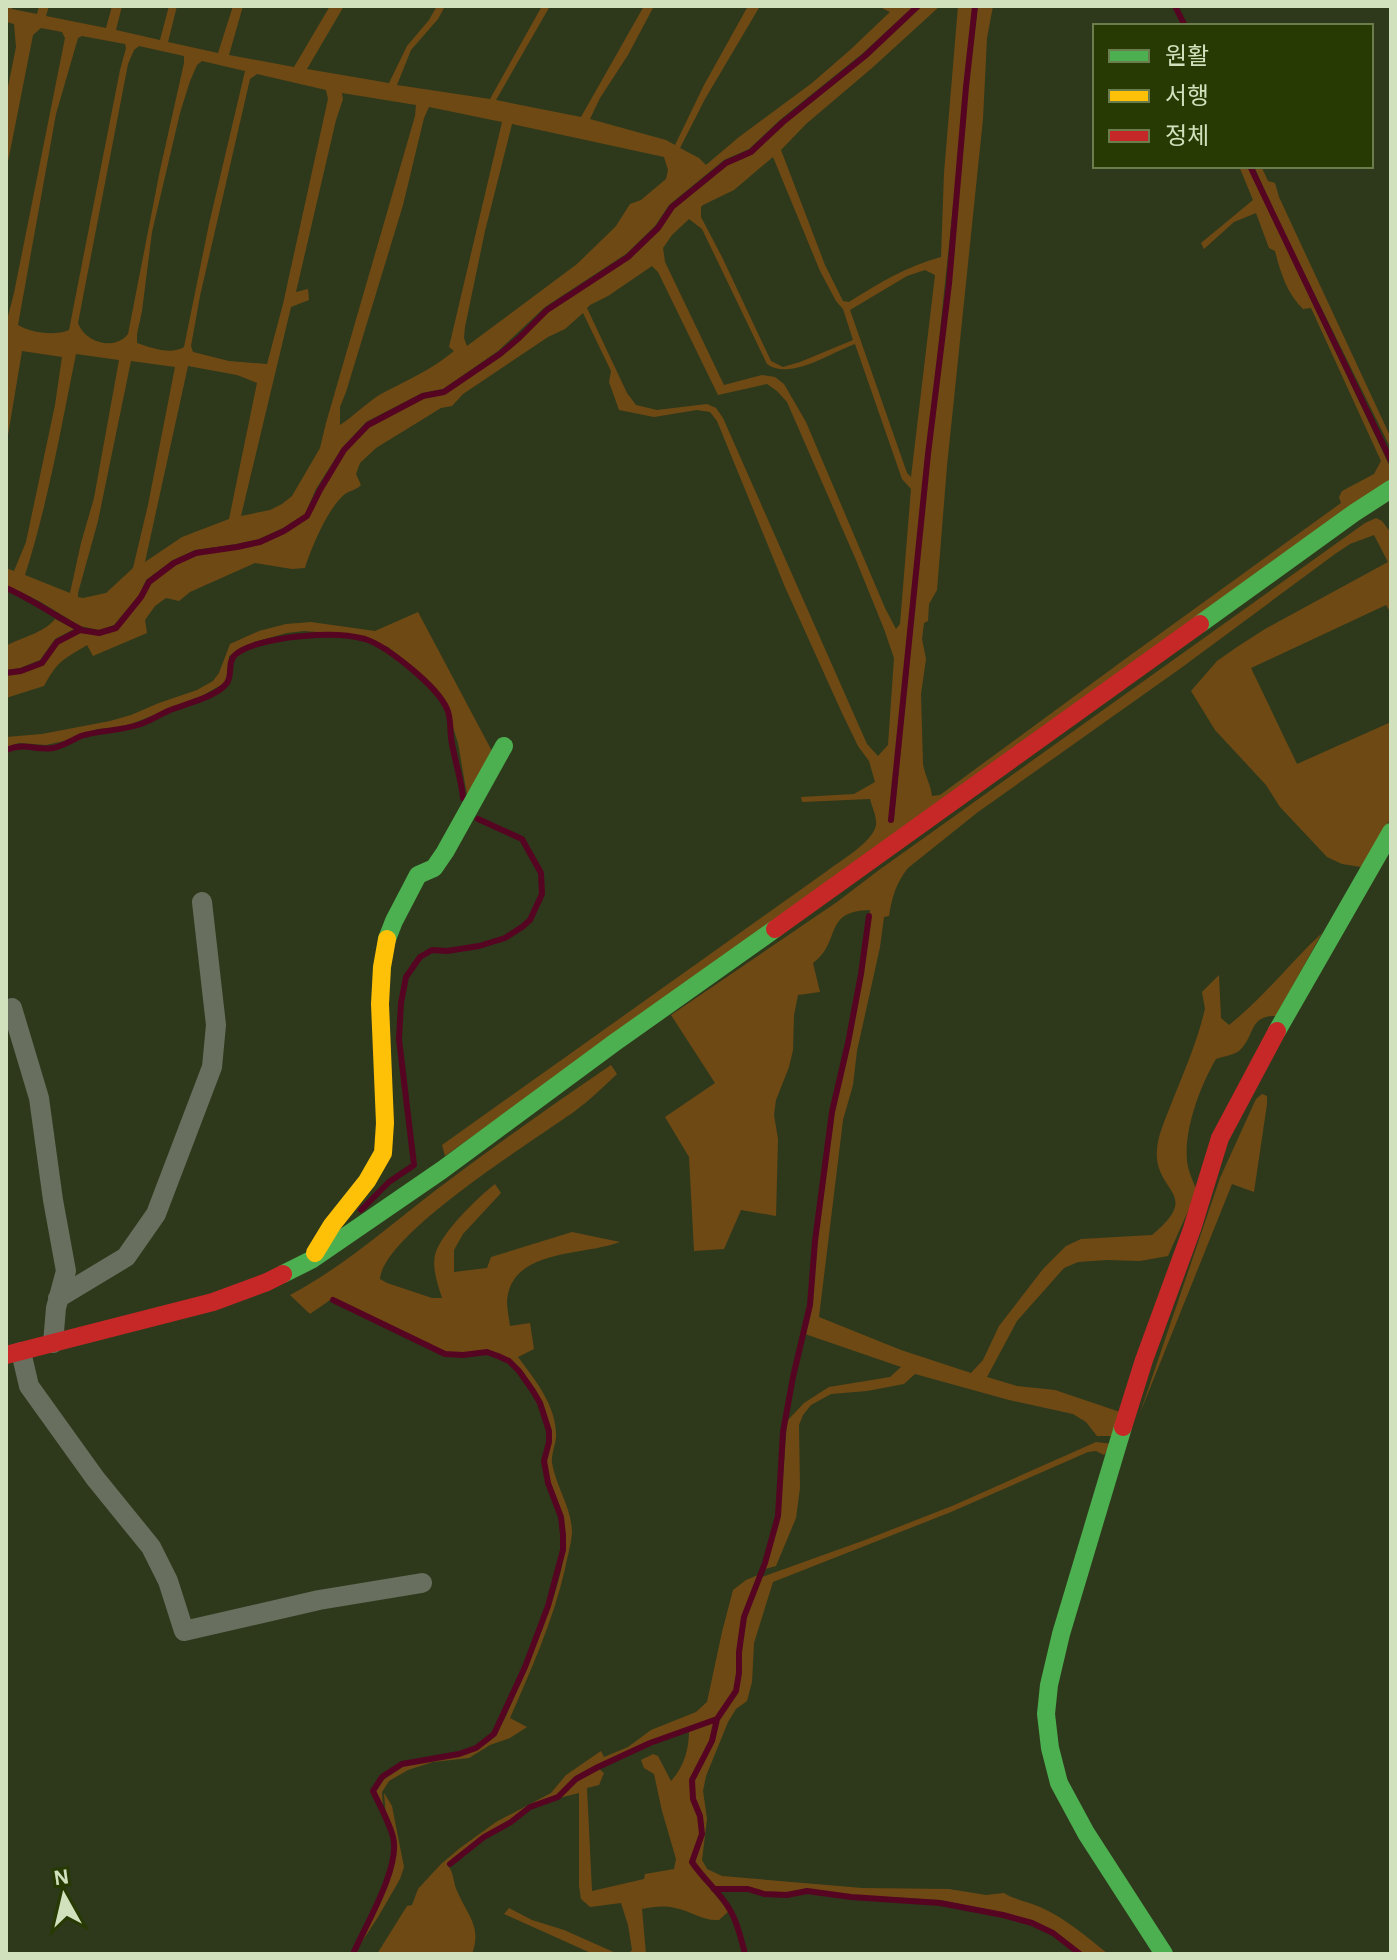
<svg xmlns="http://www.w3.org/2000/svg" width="1397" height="1960" font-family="'Alegreya Sans','Noto Sans KR',sans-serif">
<rect width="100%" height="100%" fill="#2e391c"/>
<path fill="#6f4914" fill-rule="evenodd" d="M6,6H12V9L37,14L39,6H49L46,16L106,28L112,6H122L116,30L160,40L169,6H177L168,42L218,53L233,6H243L229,55L294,67L330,6H344L307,69L389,83L407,46L429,20L437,6H445L438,19L411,50L397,85L490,99L542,6H550L496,100L581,117L644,6H654L628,55L600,98L590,119L666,140L675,145L704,85L748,6H760L705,99L680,148L699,158L706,165L739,137L812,83L850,50L890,12L878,6H914L863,53L781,119L749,149L724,160L669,205L655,226L626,254L545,307L498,351L443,389L422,393L366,422L342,448L316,489L305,514L283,528L259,539L237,544L195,550L173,560L146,580L139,595L114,625L99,630L80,626L39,601L6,585V568L14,571L26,542L55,405L62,357L22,351L6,447V324L14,293L65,38L62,32L41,28L33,35L6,172V97L16,47L14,24L6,22ZM82,36L125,44L126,48L120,70L69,330C55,336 31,333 18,325L56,114L78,38ZM139,46L184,56V63L160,170L128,334C115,351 85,343 78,323L128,64L134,50ZM202,61L245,71L209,224L184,347C171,355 151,348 137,343V334L142,311L152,232L180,113L190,81L197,65ZM257,74L326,90L328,99L283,304L267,364L229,361L193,352L191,346L200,296L250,79ZM342,93L416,105L415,116L326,423L320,448L292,496L282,504L270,510L241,516L291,307L309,300L308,289L296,292L336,120L343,99ZM429,107L502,122L449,347L454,351C430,371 407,380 381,394C366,403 354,416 340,425V407L346,392L403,205L424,118ZM512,124L664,157L668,170L666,179L641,200L630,204L616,226L610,232L577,264L467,346L464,338L465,327L485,231ZM76,354L119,360L94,498L81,543L70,593L25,575C48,503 61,428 76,354ZM131,361L175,367L148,505L133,568L106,593L83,598L78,597V593L98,521ZM188,366L237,375L257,383L229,519L182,537L145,562Z
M920,6H940L872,68L806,124L781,150L825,265L843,301L849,302C879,283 907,266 941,257L944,173L958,6H974L889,818L890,821L894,818L930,453L951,285L968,86L978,6H993L987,38L983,119L947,466L937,590L929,604L928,621L924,623L922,639L926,659L921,694L923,764C925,776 931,785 932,796L940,795L1121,662L1341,503L1339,497L1342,491L1374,474L1381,461L1311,308L1303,309C1287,294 1280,271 1275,251L1269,248L1256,213L1234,222L1204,249L1201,243L1253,200L1239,166H1248L1391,469V483L445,1156L442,1145L827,871C840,861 873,842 876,825C877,817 872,807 870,799L802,802L801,797L854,794L875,782L869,761L858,746L842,713L785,587L717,421L710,412L697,410L654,417L619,410L609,382L611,371L583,313L565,329L548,337L463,394L452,406L441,408L376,448L360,463L356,474L361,485C356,490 351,490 345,494C329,506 311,548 305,568L292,569L255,563L190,592L179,601L166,598L155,606L145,620L147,633L93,656L87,645C63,660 59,659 44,686L6,698V675L22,672L43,664L58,643L80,631L99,635L117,630L143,598L150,583L175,564L197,554L261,543L285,532L308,517L321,491L345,451L369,426L423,397L445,393L501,355L520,340L548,311L629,258L659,229L673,208L727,164L752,153L784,123L866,57ZM773,157L820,271L836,301L843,309L853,340L800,362L783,367L771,361L722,257L701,217V207L703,205L734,190ZM689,219L702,229L767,364C790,381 832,352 855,344L902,479L911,489L900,624L896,629L885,608L806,422L784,384L775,377L762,375L724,385L665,262L663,248L672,235ZM652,266L658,272L718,395L767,384L777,391L787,402L856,560L884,629L894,658L888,745L878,756L867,744L723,418L716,408L707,404L657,410L636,405L627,393L587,308L590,305L608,296ZM925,270L935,275L911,477L907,473L850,310L907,276Z
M1254,166H1261L1268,181L1275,183L1279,197L1391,438V449L1276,216Z
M1376,518L1382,521L1391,533V613L1386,605L1251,668L1297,764L1391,722V818L1361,867L1342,864L1327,857L1280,807L1266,785L1215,730L1191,691L1217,661L1237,647L1265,629L1388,562L1374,535L1350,544L1335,554L1181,668L978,812L908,868C896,883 892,897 889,916L884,917L880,947L857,1051L853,1085L843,1120L819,1317L901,1350L971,1373L983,1360L999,1326L1043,1269L1066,1246L1081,1239L1152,1235C1204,1192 1153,1193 1157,1149C1158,1135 1165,1120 1170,1107C1181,1079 1193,1052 1201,1024L1205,1009L1202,992L1219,975L1221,1018L1229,1025C1263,998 1290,963 1322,933L1276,1016C1249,1015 1255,1036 1240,1050C1235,1055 1224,1056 1216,1059C1200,1086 1184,1129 1187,1161C1188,1171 1193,1181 1197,1191L1168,1256L1140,1261L1107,1260L1078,1262L1064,1268L1017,1321L987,1377L1017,1386L1055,1390L1120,1412L1115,1436H1097L1086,1422L1073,1414L1009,1400L915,1374L904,1384L867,1391L831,1394L811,1405L803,1415L799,1425L800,1488L796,1518L776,1566L765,1569L780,1517L787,1421L804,1403L829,1387L890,1377L901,1367L805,1334L812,1305L817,1241L834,1112L850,1044L863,974L870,910C822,911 842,942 813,963L820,992L798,995L794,1015L793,1050L789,1067L776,1100L774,1115L778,1139L776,1216L741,1210L724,1249L694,1251L689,1157L665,1117L715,1083L671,1015L837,902L879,870L1365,523Z
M418,612L493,753L468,801L458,743L444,699L412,667L388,647L355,635L304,631L287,633L254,642L229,656L228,679L221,685L200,697L131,724L115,728L97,729L64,741L46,745L19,743L6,747V737L42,734L110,721L131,715L159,703L197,690L213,681L219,673L230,644L259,631L286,624L311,622L375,631Z
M55,619L74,629L55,639L40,660L20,668L6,670V646C22,637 44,633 55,619Z
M611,1065L617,1074C603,1087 590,1100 575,1111C535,1140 384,1233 380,1279L387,1283L432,1298H442C438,1285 432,1269 435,1255C440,1234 478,1197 495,1184L501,1193L463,1234L454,1250V1272L487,1268L491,1257L572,1232L620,1242C584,1256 511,1248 507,1301C507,1309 509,1318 510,1326L530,1323L534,1349L518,1357C535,1380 555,1404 556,1433C557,1443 551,1452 552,1463C556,1487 572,1508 572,1533C571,1545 567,1558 565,1569C553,1621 531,1670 510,1718L527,1727L510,1738L490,1745L469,1758L433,1762L408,1770L389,1781L382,1792L383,1810L375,1791C382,1781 389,1773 401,1767C430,1752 473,1765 496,1733C505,1721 511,1704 517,1689C534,1650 568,1575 565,1534C563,1509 547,1488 546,1463C546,1455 550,1448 550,1440C551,1412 532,1377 510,1361C490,1346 468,1354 446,1353L333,1298L310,1314L290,1295C343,1267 389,1226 436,1190C493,1147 552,1105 611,1065Z
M1262,1094L1267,1096V1104L1254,1192L1232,1184L1140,1413L1220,1178L1256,1099Z
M1096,1442L1113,1444L1104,1455L1096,1451L1088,1452L951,1512L773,1582L754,1643L752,1682L747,1701L736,1709L728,1722L706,1776L703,1791L707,1819L702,1860L707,1869L722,1876L862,1888L949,1889L986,1895L1004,1893C1015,1900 1027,1901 1040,1907C1065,1918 1087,1937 1108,1954H1083L1054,1931L1033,1921L1004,1913L940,1900L851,1895L807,1889L787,1892H765L749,1887H715L703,1876L694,1862L704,1833L702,1816L695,1798L694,1780L714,1741L719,1720L738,1692L741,1673L743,1633L746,1618L762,1577L865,1540L952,1506Z
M758,1575L743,1617L739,1632L737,1673L734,1691L716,1717L650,1742L576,1777L557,1796L529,1806L510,1821L483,1836L447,1864C455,1874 452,1881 458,1893C468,1916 482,1927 472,1954H377L407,1906L412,1905L418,1889L441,1864L460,1848L496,1822L551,1793L566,1775L601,1751L604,1757L628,1747L651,1730L696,1712L707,1702L722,1632L733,1590L746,1580Z
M715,1721L711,1740L691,1780L692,1799L699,1817L701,1833L691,1863L701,1878L729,1911L719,1920C702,1921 691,1911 675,1908C663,1905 653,1907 642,1909L646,1954H628L632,1950L628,1925L621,1903L590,1907L581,1899L579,1886V1793L559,1798L578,1779L599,1769L604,1773L599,1785L587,1788L592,1891L644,1879L645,1874L674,1869L676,1859L662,1811L654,1774L644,1768L641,1760L653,1754L658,1756L671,1781C684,1767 689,1749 689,1731Z
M384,1793L392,1806L404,1867L400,1879L378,1917L354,1954L377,1908L392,1870L395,1839L386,1817Z
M509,1908L532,1920L564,1930L618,1954H593L504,1914Z"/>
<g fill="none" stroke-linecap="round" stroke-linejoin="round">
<path stroke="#550521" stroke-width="6" d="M1175,6L1185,26
M1250,166L1391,461
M6,588C32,599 55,616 80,629
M6,673L21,671L42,663L57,642L80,630L99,633L116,628L141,597L149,582L174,563L196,553L237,547L260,542L284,531L307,516L320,490L344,450L368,425L423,396L444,392L500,354L519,338L547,310L628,257L658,228L672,207L726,163L751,152L783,122L865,56L918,6
M6,750C27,742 34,751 53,748C63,746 72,740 81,736C100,730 121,731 141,724C150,721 159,715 168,711C184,704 217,697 227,683C233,674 227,662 235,655C247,643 288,637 304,636C324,634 346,634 365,639C387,646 438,687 447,709C451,717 450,729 451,738C454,759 461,777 463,798
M891,820L928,454L949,284L966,87L975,6
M361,1210L389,1182L414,1165L399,1039L401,1003L406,977L420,957L432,950L447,951L479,946L505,938L522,927L530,920L542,894L541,873L522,839L478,819
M333,1300L445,1354L463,1355L487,1352L498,1356L509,1361L519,1371L533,1391L540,1403L549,1431V1442L544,1461L548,1483L561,1517L563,1535V1550L548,1606L525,1667L494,1734L476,1748L459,1754L402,1764L382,1777L373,1791C380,1806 389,1822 393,1837C401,1867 365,1926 353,1954
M450,1864L484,1837L511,1822L530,1807L558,1797L576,1779L598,1767L650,1743L717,1719
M714,1889H748L764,1894L787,1895L807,1891L851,1897L940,1903L1003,1915L1032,1923L1053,1933L1080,1954
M745,1954C741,1939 738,1923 730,1910C720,1892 703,1879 692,1862L702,1834L700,1816L693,1799L692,1780L712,1741L717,1719L736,1691L739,1673V1652L744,1617L765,1563L778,1516L783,1432L793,1377L810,1305L815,1241L832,1112L848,1043L861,974L869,916"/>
<path stroke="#686f5e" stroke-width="20" d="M12,1008L39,1098L53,1200L66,1271L56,1308L53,1343
M58,1298L126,1257L156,1214L212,1067L216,1025L202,902
M21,1352L29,1386L95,1478L151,1547L168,1581L184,1631L319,1600L422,1583"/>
<path stroke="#4caf50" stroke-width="18" d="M1200,624L1354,513L1391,489
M387,939L394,921L418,875L434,868L445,852L504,746
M1277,1031L1391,832
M283,1274L311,1260L442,1170L614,1043L775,929
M1123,1427L1061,1634L1049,1685L1046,1714L1050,1748L1059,1783L1086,1833L1164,1954"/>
<path stroke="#ffc107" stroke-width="18" d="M315,1253L332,1225L367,1181L383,1153L385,1123L380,1004L382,967L387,939"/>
<path stroke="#c62828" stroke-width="18" d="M775,929L1200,624
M6,1355L213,1302L267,1282L283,1274
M1123,1427L1144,1360L1192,1229L1220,1138L1277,1031"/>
</g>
<rect width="1397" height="1960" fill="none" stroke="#d1e1bd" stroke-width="16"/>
<rect x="1093" y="24" width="280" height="144" fill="#283a03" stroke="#6c7d4d" stroke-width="2"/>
<rect x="1109" y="50" width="40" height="12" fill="#4caf50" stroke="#6c7d4d" stroke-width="2"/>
<text x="1165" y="64" font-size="24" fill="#d1e1bd">원활</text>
<rect x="1109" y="90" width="40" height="12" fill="#ffc107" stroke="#6c7d4d" stroke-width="2"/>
<text x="1165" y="104" font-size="24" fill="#d1e1bd">서행</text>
<rect x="1109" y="130" width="40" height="12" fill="#c62828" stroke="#6c7d4d" stroke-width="2"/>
<text x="1165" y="144" font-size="24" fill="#d1e1bd">정체</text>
<g transform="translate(64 1896) rotate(352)" stroke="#283a03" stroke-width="6" paint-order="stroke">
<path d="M0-6L14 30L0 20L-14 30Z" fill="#d1e1bd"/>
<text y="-12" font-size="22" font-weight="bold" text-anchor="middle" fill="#d1e1bd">N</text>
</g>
</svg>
